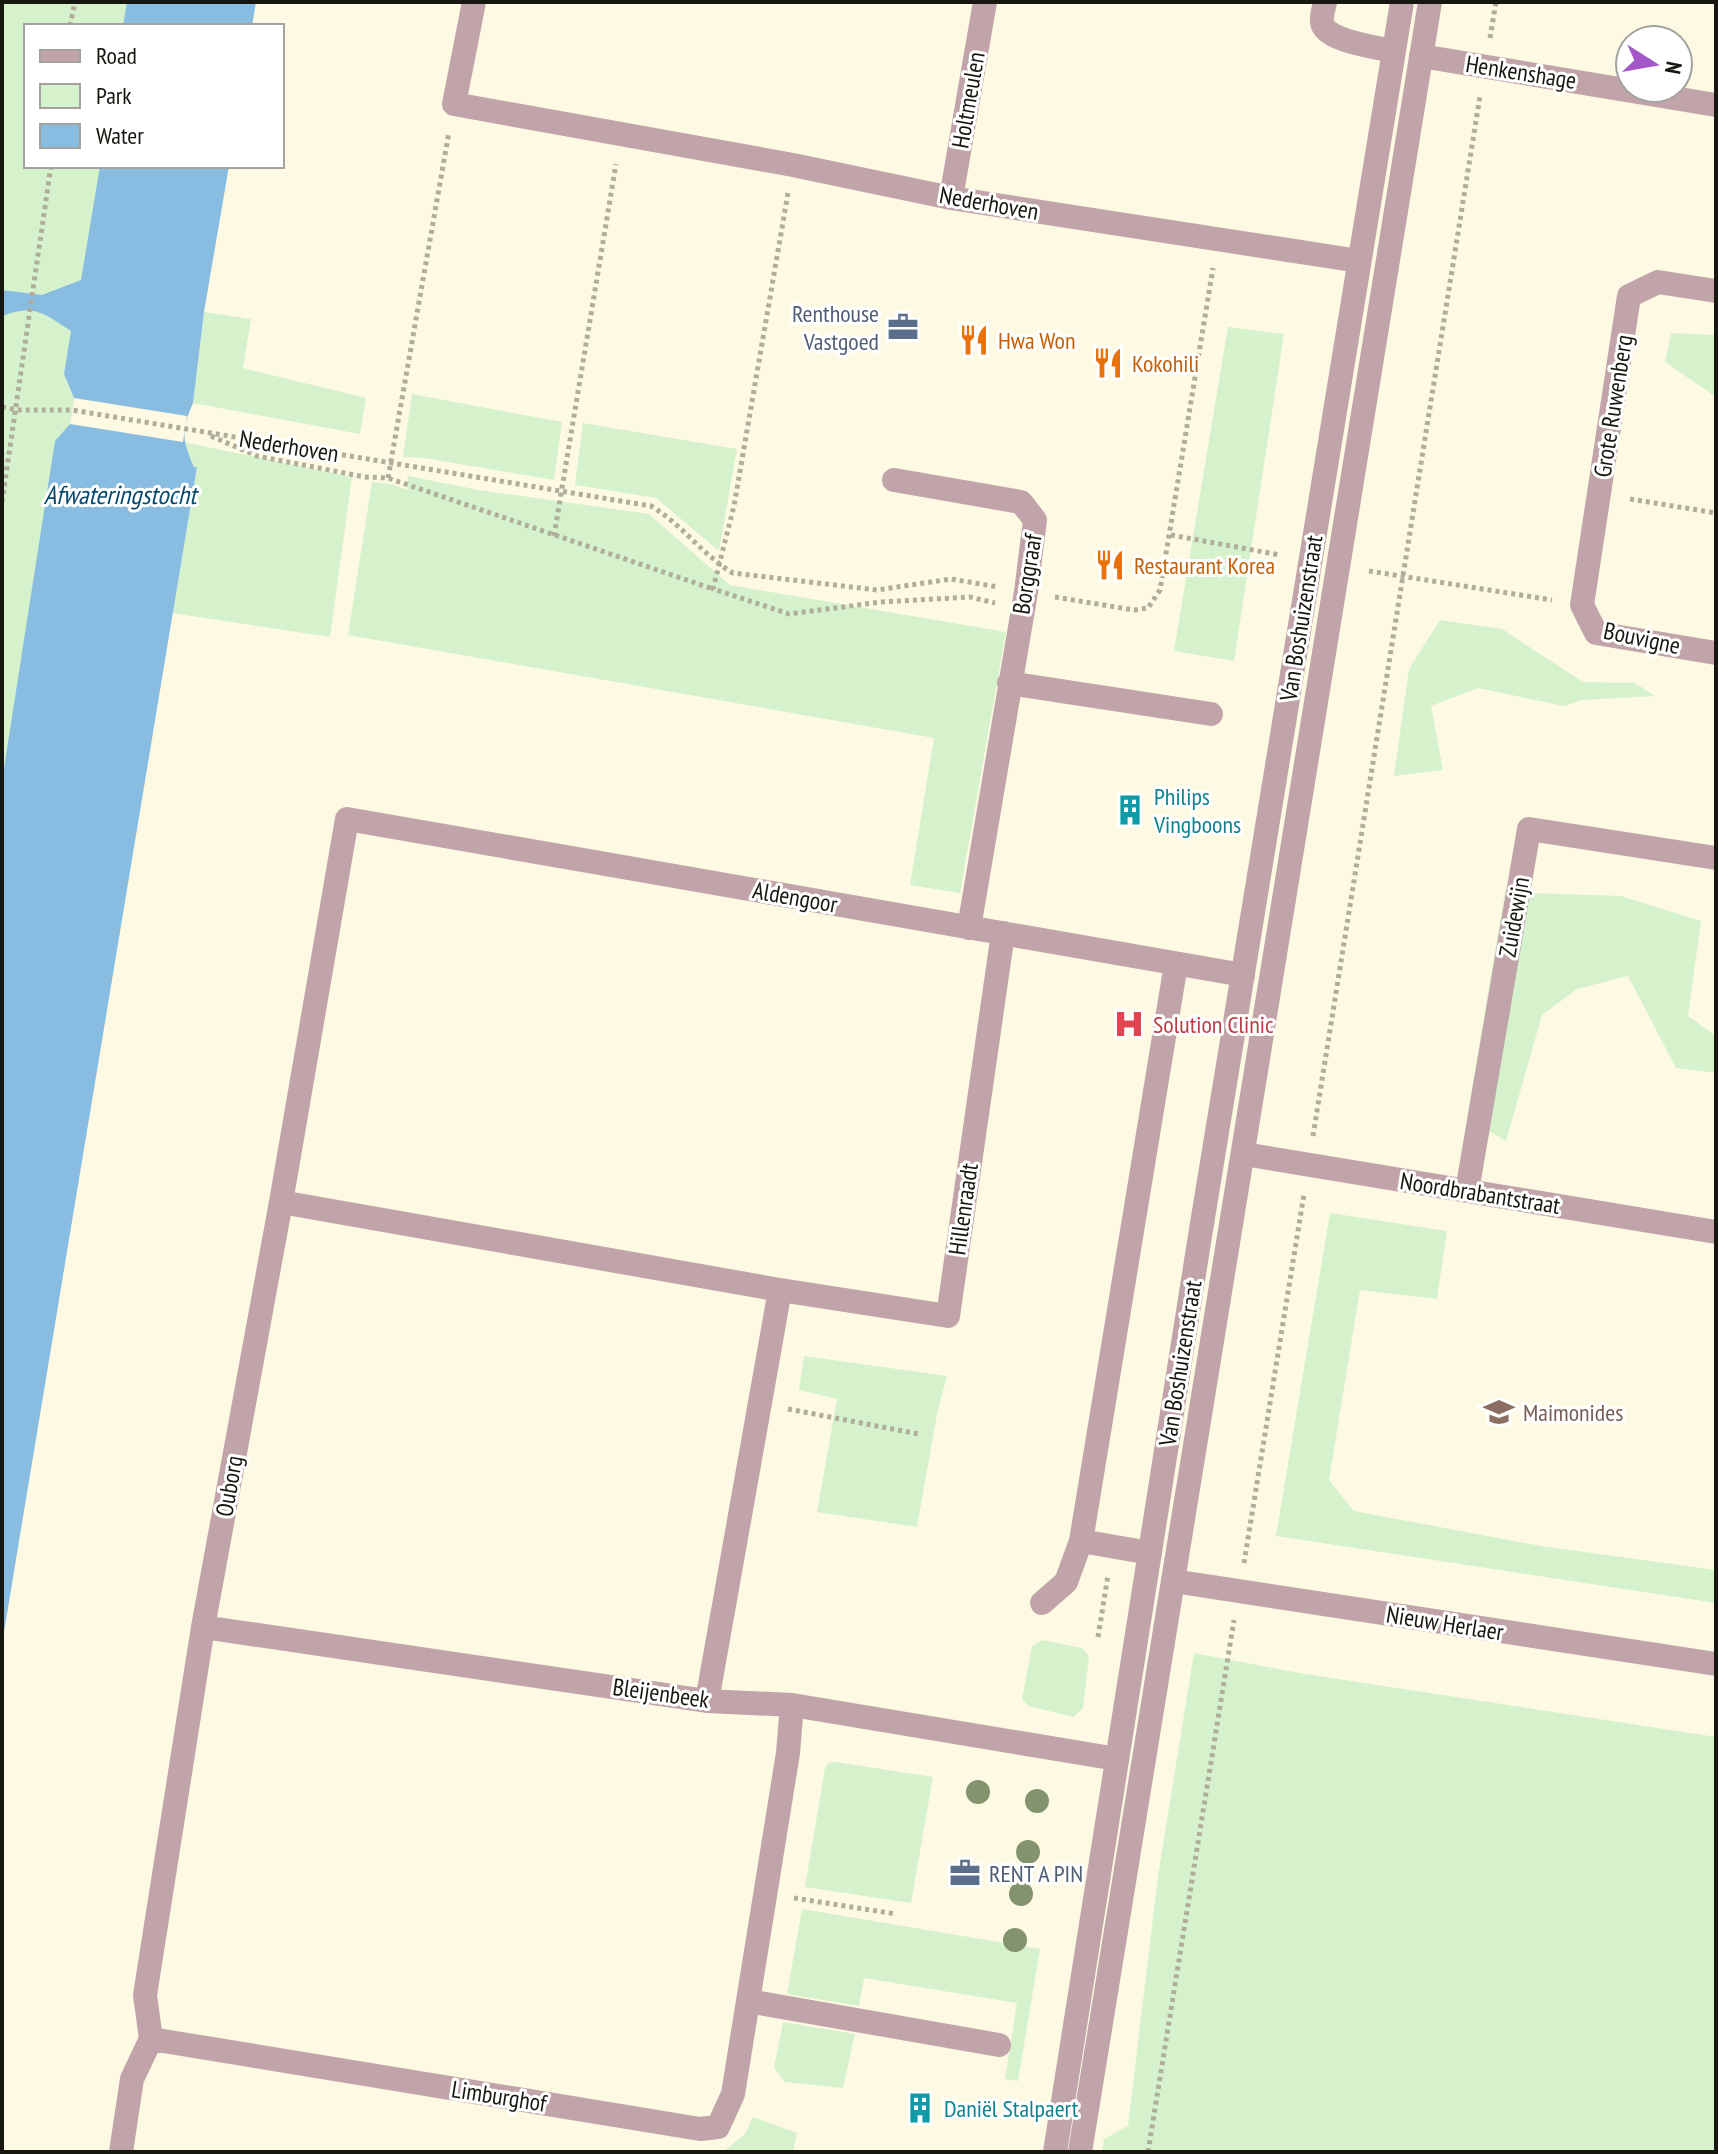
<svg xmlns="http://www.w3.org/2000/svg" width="1718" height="2154" font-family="'PT Sans Narrow',sans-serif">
<rect width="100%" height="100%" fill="#fdf9e3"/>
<path fill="#d6f2cc" d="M2,2H133L129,26H26V166H102L64,374L74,398L2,838Z
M204,312L251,319L243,368L366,398L360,434L193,403Z
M1228,327L1284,334L1234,661L1174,651Z
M1671,333L1716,335V397L1665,362Z
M412,394L562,422L554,480L424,458L403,457Z
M583,423L737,449L719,551L656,498L575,485Z
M183,442L352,477L330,637L172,613L197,468L194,467Z
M408,476L479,490L649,514L730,585L1006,632L960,893L910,885L934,738L348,635L372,482L392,484L407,490Z
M1440,620L1502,629L1583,682L1635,683L1655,696L1582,700L1564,706L1478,688L1431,706L1443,770L1394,776L1409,669Z
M1505,892L1621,896L1701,921L1688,1016L1716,1036V1073L1676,1068L1628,976L1577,989L1542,1015L1506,1141L1467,1118Z
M1330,1213L1447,1231L1437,1299L1360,1290L1329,1480L1354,1511L1541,1546L1716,1570V1603L1276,1536Z
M804,1356L947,1376L937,1414L917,1527L817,1512L837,1399L799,1390Z
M1042,1640L1082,1648L1089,1656L1083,1708L1074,1717L1028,1706L1022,1699L1032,1646Z
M1194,1653L1299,1673L1716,1737V2152H1102L1104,2139L1128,2126L1158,1876Z
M836,1762L933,1777L911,1903L805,1887L825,1768L829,1763Z
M802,1909L1040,1949L1018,2081L1005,2079L1017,2003L864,1978L859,2006L787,1994Z
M783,2022L855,2034L843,2088L785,2082L774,2068Z
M753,2117L797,2133L793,2152H723L745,2134Z"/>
<path fill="#89bce1" d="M127,2H256L252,26H123Z
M100,166H229L204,312L193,403C181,431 182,439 194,467H197L2,1644V781L55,441L70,424L74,398L64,374L71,331C43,313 35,304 2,316V290L42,295L81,280Z"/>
<path fill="#fdf9e3" d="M74,398L187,416L183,442L70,424Z"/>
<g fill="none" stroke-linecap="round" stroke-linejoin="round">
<path stroke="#b0ad9b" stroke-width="5" stroke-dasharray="4 4" stroke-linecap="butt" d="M70,26L75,2
M1490,38L1496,2
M788,193L734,506L713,589L789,614L881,602L970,597L995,603
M2,407L17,410H72L651,506C682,524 702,555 733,573L877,590L951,579L998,587
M211,436L257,456L365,477L388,478L713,589
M388,478L449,132
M1630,499L1716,513
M2,502L51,166
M1171,535L1280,555
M554,536L616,164
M1369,571L1552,600
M1055,597L1134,610L1148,608L1160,590L1213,268
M1313,1136L1480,96
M788,1409L919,1434
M1244,1563L1304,1194
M1098,1637L1108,1575
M794,1898L896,1914
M1148,2152L1234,1620"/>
<path stroke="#c0a4a9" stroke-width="24" d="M474,2L454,104L793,165L951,198L1359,261
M1325,2C1324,8 1321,16 1322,22C1324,41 1376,47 1392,51
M1421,56L1716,105
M951,198L985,2
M1716,291L1658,282L1629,296L1582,605L1596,633L1716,653
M894,480L1021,502L1035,520L1026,592L969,928
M1009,683L1211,714
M1244,1154L1716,1232
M1467,1191L1529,829L1716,858
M281,1202L780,1290L948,1316L1003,933
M1081,1541L1150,1553
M1173,1581L1716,1664
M1042,1603L1066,1582L1081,1541L1176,964
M203,1627L707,1701L792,1705L1117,1759
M707,1701L780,1290
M748,2001L999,2045
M151,2039L700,2129L718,2127L733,2094L788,1753L792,1705
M121,2152L132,2079L151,2039L145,1995L203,1627L281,1202L347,819L1243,975"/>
<path stroke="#c0a4a9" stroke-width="24" d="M1055,2152L1200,1236L1402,2
M1080,2152L1430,2"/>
</g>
<g fill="#83936e">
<circle cx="978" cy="1792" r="12"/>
<circle cx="1037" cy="1801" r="12"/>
<circle cx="1028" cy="1852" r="12"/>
<circle cx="1021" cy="1894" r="12"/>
<circle cx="1015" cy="1940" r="12"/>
</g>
<defs>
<g id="office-bare" transform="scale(2.4)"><path d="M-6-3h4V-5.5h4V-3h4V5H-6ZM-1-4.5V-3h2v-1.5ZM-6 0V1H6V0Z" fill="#5c6f8a" stroke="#fff" stroke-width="2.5" paint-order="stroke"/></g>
<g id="restaurant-bare" transform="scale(2.4)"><path d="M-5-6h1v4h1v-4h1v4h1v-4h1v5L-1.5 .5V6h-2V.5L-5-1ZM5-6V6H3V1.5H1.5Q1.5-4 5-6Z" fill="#e8710a" stroke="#fff" stroke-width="2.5" paint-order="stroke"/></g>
<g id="building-bare" transform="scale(2.4)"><path d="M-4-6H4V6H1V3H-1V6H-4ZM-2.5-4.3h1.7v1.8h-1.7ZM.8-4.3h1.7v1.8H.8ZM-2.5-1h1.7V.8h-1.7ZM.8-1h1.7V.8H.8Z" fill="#0f9aa8" stroke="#fff" stroke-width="2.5" paint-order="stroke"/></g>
<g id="hospital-bare" transform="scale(2.4)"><path d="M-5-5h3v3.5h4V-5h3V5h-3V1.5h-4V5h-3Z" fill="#e0444e" stroke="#fff" stroke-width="2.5" paint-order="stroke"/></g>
<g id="school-bare" transform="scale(2.4)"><path d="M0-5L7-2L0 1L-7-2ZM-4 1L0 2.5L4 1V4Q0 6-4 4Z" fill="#8d6e63" stroke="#fff" stroke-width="2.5" paint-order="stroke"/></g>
</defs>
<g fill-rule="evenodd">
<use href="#office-bare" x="903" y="327"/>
<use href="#restaurant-bare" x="974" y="340"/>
<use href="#restaurant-bare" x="1108" y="363"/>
<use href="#restaurant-bare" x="1110" y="565"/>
<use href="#building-bare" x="1130" y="810"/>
<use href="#hospital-bare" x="1129" y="1024"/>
<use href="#school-bare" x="1499" y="1412"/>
<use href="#office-bare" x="965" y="1873"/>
<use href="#building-bare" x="920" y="2108"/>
</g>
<g text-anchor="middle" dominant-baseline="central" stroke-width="6" stroke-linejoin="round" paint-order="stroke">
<g font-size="24" fill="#18170f" stroke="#fff">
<text transform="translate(1521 72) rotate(9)">Henkenshage</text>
<text transform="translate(968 100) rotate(-80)">Holtmeulen</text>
<text transform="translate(989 203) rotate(10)">Nederhoven</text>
<text transform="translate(1613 406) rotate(-81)">Grote Ruwenberg</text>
<text transform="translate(289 446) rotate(9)">Nederhoven</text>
<text transform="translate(1027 574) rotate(-81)">Borggraaf</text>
<text transform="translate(1301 618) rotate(-81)">Van Boshuizenstraat</text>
<text transform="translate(1642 638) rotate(12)">Bouvigne</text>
<text transform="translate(795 897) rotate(10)">Aldengoor</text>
<text transform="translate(1514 917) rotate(-80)">Zuidewijn</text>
<text transform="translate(1480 1193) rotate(9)">Noordbrabantstraat</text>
<text transform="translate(963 1209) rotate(-82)">Hillenraadt</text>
<text transform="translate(1180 1363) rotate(-81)">Van Boshuizenstraat</text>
<text transform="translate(229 1486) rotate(-80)">Ouborg</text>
<text transform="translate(1445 1623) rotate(9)">Nieuw Herlaer</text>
<text transform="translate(661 1693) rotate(8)">Bleijenbeek</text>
<text transform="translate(499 2096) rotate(9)">Limburghof</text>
</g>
<g font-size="24" fill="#4e5e75" stroke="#fff" text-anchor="end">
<text x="879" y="313">Renthouse<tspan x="879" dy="28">Vastgoed</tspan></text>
<text x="989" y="1873" text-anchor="start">RENT A PIN</text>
</g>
<g font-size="24" fill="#c56008" stroke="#fff" text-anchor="start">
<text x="998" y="340">Hwa Won</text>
<text x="1132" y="363">Kokohili</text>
<text x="1134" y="565">Restaurant Korea</text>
</g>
<g font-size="24" fill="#0d838f" stroke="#fff" text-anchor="start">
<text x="1154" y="796">Philips<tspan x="1154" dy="28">Vingboons</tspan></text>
<text x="944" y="2108">Daniël Stalpaert</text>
</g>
<g font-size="24" fill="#be3a42" stroke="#fff" text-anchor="start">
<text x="1153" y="1024">Solution Clinic</text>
</g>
<g font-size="24" fill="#785e54" stroke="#fff" text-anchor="start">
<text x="1523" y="1412">Maimonides</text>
</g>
<g font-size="26" font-style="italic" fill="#07496c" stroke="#fff">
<text x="120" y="494">Afwateringstocht</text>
</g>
</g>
<rect width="1718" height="2154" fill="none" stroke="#18170f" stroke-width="8"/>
<rect x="24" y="24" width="260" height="144" fill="#ffffff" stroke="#a3a29f" stroke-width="2"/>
<rect x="40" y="50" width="40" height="12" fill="#c0a4a9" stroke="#a3a29f" stroke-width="2"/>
<text x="96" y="64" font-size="24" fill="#18170f">Road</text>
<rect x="40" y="84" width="40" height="24" fill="#d6f2cc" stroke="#a3a29f" stroke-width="2"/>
<text x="96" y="104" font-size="24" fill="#18170f">Park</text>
<rect x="40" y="124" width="40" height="24" fill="#89bce1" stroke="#a3a29f" stroke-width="2"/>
<text x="96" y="144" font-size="24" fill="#18170f">Water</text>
<g transform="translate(1654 64) rotate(101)"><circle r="38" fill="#ffffff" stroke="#a3a29f" stroke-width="2"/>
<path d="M0-6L14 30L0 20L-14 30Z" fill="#a457c9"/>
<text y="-12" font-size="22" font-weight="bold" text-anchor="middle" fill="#18170f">N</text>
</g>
</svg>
